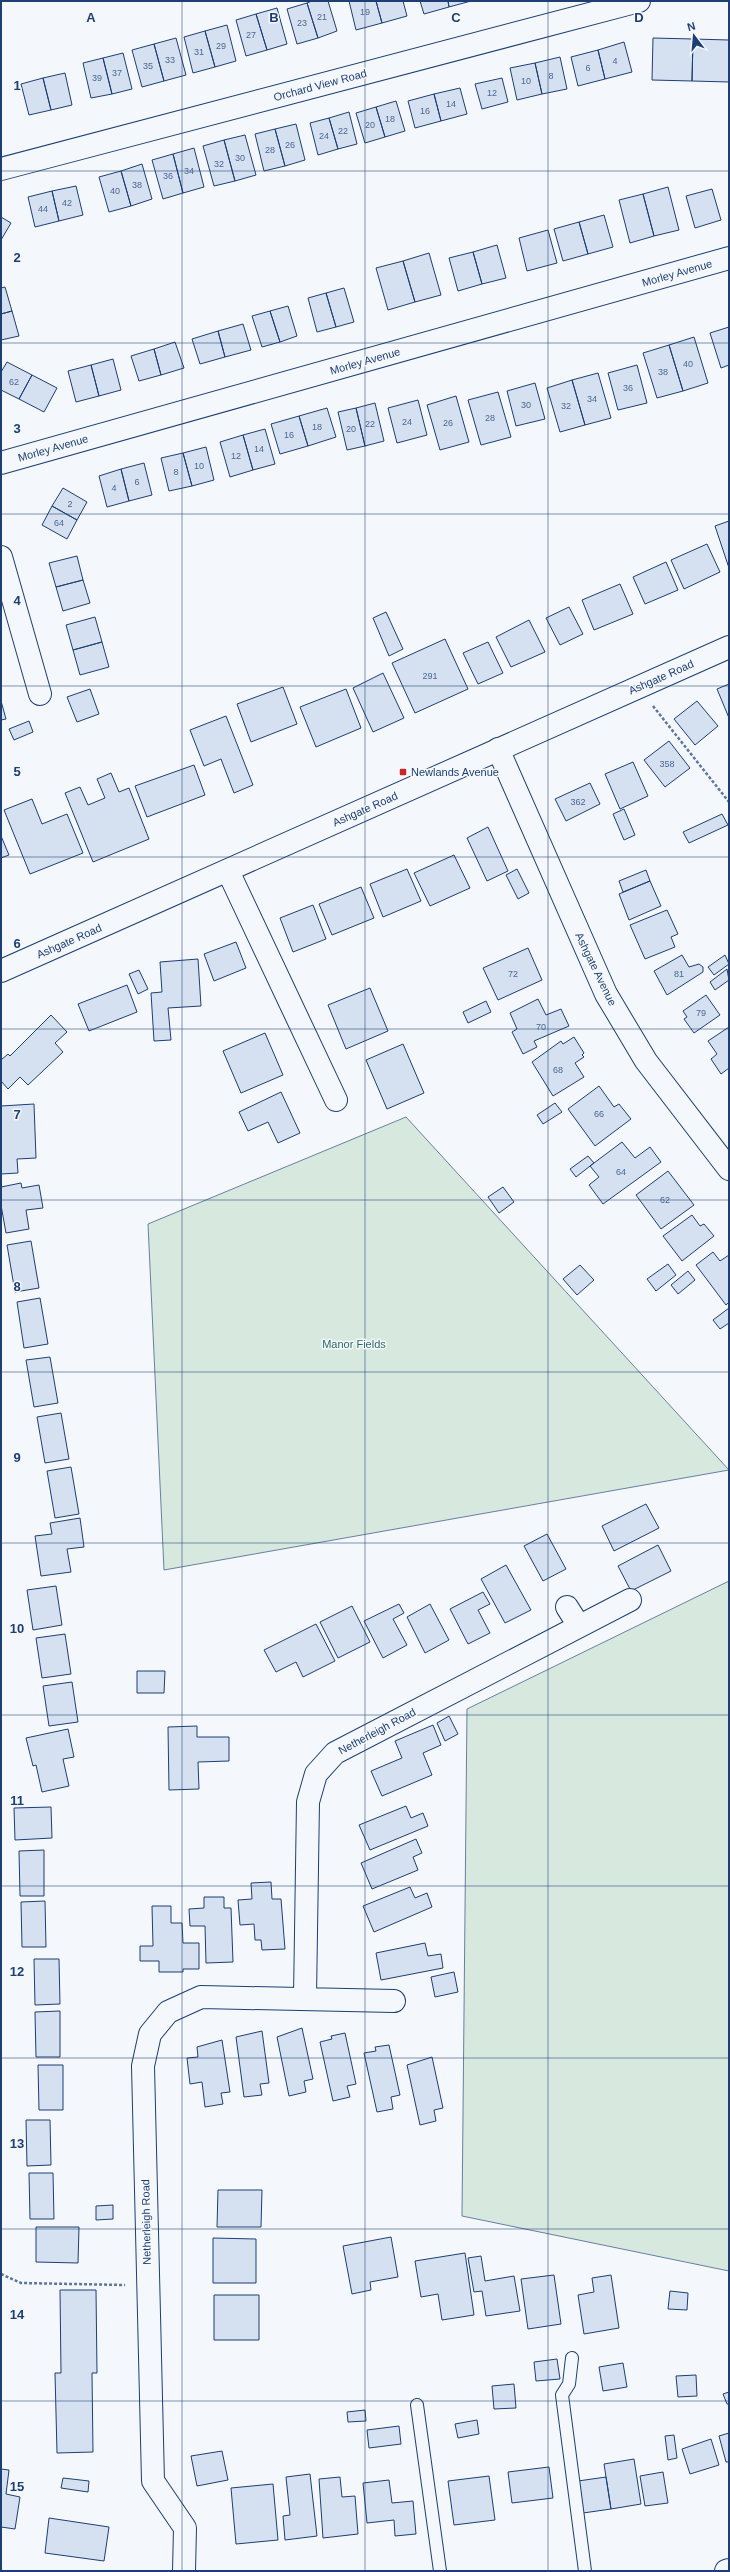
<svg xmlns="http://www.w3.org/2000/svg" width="730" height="2572" font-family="Arial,sans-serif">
<rect width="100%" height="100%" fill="#f4f7fb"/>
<path fill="#d7e8df" stroke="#687fa3" d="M406,1117L729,1470L164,1570L148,1224Z
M729,1581V2271L462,2216L467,1709Z"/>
<path fill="#d5e0f0" stroke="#1d3f73" d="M312,1H328L337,31L318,38L307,3Z
M349,1H376L382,23L356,30Z
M376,1H403L407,16L382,23Z
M420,1H448L449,7L424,14Z
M448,1H471L449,7Z
M307,3L318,38L297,44L287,9Z
M277,8L287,44L267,50L256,14Z
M256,14L267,50L246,56L236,20Z
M227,25L236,61L215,67L205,31Z
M205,31L215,67L193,73L184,37Z
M176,38L186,75L164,81L154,44Z
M653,38L693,39L692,81L652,80Z
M693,39L729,40V82L692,81Z
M624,42L632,72L605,79L598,50Z
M154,44L164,81L142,87L132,50Z
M598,50L605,79L578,86L571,57Z
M123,53L132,89L112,94L103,58Z
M560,57L567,89L542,94L535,63Z
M103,58L112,94L91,98L83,63Z
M535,63L542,94L517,100L510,68Z
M65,73L72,105L51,110L43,78Z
M43,78L51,110L29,115L21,84Z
M502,78L508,102L482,109L475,84Z
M460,88L467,114L441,121L434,94Z
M434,94L441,121L415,128L408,101Z
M396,101L405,131L385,137L376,107Z
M376,107L385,137L365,143L356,113Z
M349,112L357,144L338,149L329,118Z
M329,118L338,149L318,155L310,123Z
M296,124L305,160L285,166L275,129Z
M275,129L285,166L264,171L255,134Z
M245,135L256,175L235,181L224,140Z
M224,140L235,181L214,186L203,146Z
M194,148L204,187L183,193L173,154Z
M173,154L183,193L163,199L152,160Z
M142,164L152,199L131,206L121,171Z
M121,171L131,206L109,212L99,177Z
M76,186L83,215L59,221L52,191Z
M668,187L679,230L654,236L643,194Z
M712,189L721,220L695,228L686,196Z
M52,191L59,221L35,227L28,197Z
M643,194L654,236L630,243L619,200Z
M604,215L613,247L588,254L579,222Z
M1,217L11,223L1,240Z
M579,222L588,254L563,261L554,229Z
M548,230L557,263L527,271L519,238Z
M497,245L506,278L482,284L473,252Z
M473,252L482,284L458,291L449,258Z
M429,253L441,295L415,302L403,261Z
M403,261L415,302L388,310L376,268Z
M5,287L12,311L1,314V288Z
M344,288L354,322L336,327L326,293Z
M326,293L336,327L317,332L308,298Z
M288,306L297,336L280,342L270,311Z
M12,311L19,336L1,340V314Z
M270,311L280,342L262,347L252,316Z
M243,324L251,350L225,357L218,331Z
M729,327V365L721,368L710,333Z
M218,331L225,357L200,364L192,339Z
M694,337L708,383L683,391L669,345Z
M175,342L184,368L161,375L154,349Z
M669,345L683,391L657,398L643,353Z
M154,349L161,375L139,381L131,356Z
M113,359L121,390L99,396L91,365Z
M7,362L32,375L19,399L1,390V372Z
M91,365L99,396L76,402L68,371Z
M637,365L647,403L618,410L608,373Z
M598,373L611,418L585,425L572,380Z
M32,375L57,388L44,412L19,399Z
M572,380L585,425L560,432L547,388Z
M535,383L545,419L516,426L507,391Z
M498,392L511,437L481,445L468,400Z
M456,396L469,442L440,450L427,405Z
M418,400L427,435L397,443L388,408Z
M375,403L384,441L365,446L356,408Z
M327,408L336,437L308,446L299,416Z
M356,408L365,446L347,450L338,412Z
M299,416L308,446L280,454L271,424Z
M265,429L275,464L253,470L243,435Z
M243,435L253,470L230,477L220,442Z
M206,447L214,480L192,486L183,453Z
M183,453L192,486L169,491L161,458Z
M144,463L152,495L129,501L121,469Z
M121,469L129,501L107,507L99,476Z
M63,488L87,502L77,520L52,506Z
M52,506L77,520L67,539L42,525Z
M729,521V568L715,526Z
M707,544L720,572L684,589L671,560Z
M77,556L83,580L56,587L49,563Z
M666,562L678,590L645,604L633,577Z
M83,580L90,603L63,611L56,587Z
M620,584L633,614L594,630L582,600Z
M569,607L583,634L560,645L546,618Z
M386,612L403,649L389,656L373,618Z
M95,617L102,642L73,650L66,625Z
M529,620L545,652L511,667L496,637Z
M445,639L468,689L415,713L392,663Z
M102,642L109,667L80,675L73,650Z
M488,642L503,673L478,684L463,653Z
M383,673L404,718L373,732L353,688Z
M729,684V718L717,689Z
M283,687L297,724L251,742L237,704Z
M90,689L99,714L77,722L67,697Z
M346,689L361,728L316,747L300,707Z
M1,701L6,719L1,720Z
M697,701L718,726L695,745L674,719Z
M226,716L253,785L234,793L221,759L204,766L190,730Z
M29,721L33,732L14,740L9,729Z
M669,741L690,768L665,787L644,760Z
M633,762L648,796L620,809L605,774Z
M194,765L205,795L147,817L135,786Z
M111,773L119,792L129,788L149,839L93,862L65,793L80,787L88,805L105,798L97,779Z
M590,783L600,804L566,821L555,799Z
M32,799L42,824L67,814L83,853L30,874L4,810Z
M624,809L635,835L624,840L613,814Z
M722,814L728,825L689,843L683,832Z
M488,827L508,871L487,881L467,838Z
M1,836L9,855L1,858Z
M454,855L470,888L430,906L414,873Z
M407,869L421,901L383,917L370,884Z
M517,869L529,893L518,899L506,875Z
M646,870L650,881L623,892L619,881Z
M650,881L661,906L629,920L619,894Z
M361,887L374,918L332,935L319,904Z
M313,905L326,939L293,952L280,918Z
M667,910L678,934L671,937L675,947L645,959L630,925Z
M236,942L246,968L214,981L204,954Z
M528,948L542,980L498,1000L483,968Z
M682,955L689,967L699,964L703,967V972L667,995L654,971Z
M725,955L729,964L714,975L708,967Z
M198,959L201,1006L168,1008L171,1040L154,1041L151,993L162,992L160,962Z
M727,969L729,980L715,990L710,982Z
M139,970L148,989L138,994L129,974Z
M127,985L137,1012L89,1031L78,1004Z
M370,988L388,1031L346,1049L328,1005Z
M706,995L720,1015L694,1033L684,1019L687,1017L683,1011Z
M538,999L546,1015L561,1009L569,1026L534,1041L537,1047L523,1054L512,1032L517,1029L510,1013Z
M486,1001L491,1012L468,1023L463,1012Z
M51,1015L67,1032L55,1043L63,1052L28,1085L20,1077L8,1089L1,1081V1060L8,1054L10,1056Z
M729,1027V1068L721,1074L711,1059L717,1054L708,1041Z
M265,1033L283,1075L241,1093L223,1051Z
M574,1037L584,1053L582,1055L584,1057L575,1063L584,1077L553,1096L532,1062L561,1041L563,1044Z
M403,1044L424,1093L387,1109L366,1060Z
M599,1086L614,1107L619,1104L631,1119L595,1146L568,1109Z
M281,1092L300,1133L278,1143L268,1122L248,1131L239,1112Z
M555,1103L562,1112L543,1124L537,1115Z
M34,1104L36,1158L17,1159L18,1173L1,1174V1106Z
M622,1142L635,1158L650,1147L661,1162L603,1204L589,1185L599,1177L590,1166Z
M588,1156L594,1163L576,1177L570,1169Z
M668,1171L694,1205L661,1229L636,1195Z
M21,1183L22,1188L39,1185L43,1208L26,1210L29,1229L6,1233L1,1205V1187Z
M503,1187L514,1202L499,1213L488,1197Z
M692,1215L700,1226L704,1224L714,1236L682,1261L663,1236Z
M31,1241L39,1288L15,1292L7,1245Z
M713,1252L720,1261L729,1255V1302L726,1305L696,1265Z
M668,1264L676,1275L656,1291L647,1279Z
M580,1265L594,1280L577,1295L563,1279Z
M688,1271L695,1280L678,1294L671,1285Z
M40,1298L48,1344L24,1348L17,1302Z
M729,1308V1323L720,1329L713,1320Z
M50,1357L58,1403L34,1407L26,1360Z
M61,1413L69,1459L45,1463L37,1417Z
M71,1467L79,1514L55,1518L47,1471Z
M646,1504L659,1528L614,1551L602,1526Z
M80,1518L84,1547L67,1549L71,1572L41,1576L35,1536L52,1534L50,1523Z
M547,1534L566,1569L543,1581L524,1546Z
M658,1545L671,1571L631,1591L618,1566Z
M506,1565L531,1610L505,1623L481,1579Z
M56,1586L62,1625L33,1630L27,1590Z
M483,1592L490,1604L478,1610L490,1633L468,1644L450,1609Z
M399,1604L404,1613L393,1619L407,1645L383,1658L364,1621Z
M430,1604L449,1640L425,1653L407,1617Z
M352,1606L370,1642L338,1658L320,1622Z
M316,1624L335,1661L303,1677L296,1662L276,1672L264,1650Z
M65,1634L71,1674L42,1678L36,1638Z
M137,1671H165L164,1693H137Z
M72,1682L78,1722L49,1726L43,1686Z
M449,1716L458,1734L445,1741L437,1723Z
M433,1725L441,1745L423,1753L432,1775L382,1796L371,1771L402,1758L395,1741Z
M197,1726V1737H229V1761L198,1762L199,1789L169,1790L168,1727Z
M68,1729L74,1757L63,1759L69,1786L42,1792L36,1765L33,1766L26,1738Z
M406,1806L411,1818L423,1813L428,1826L370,1850L359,1825Z
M51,1807L52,1838L15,1840L14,1808Z
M416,1839L422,1853L413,1857L418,1870L372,1889L361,1863Z
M44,1850V1896H20L19,1851Z
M271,1882L272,1899H281L285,1949L262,1950L261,1940H255L254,1924L240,1925L238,1900L252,1899L251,1883Z
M410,1887L415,1898L427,1893L432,1907L374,1932L363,1906Z
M204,1897H224V1908H231L233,1962L206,1963L205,1926H190L189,1909L204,1908Z
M45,1901L46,1947H22L21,1902Z
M152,1906H171V1923H182L183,1943H199V1969H183V1972H159V1961H140V1946H153Z
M425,1943L428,1956L441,1954L443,1968L381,1980L376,1953Z
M34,1959H59L60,2004L35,2005Z
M454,1972L458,1992L435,1997L431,1977Z
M60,2011V2057H36L35,2012Z
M302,2028L313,2079L304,2081L306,2092L289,2096L277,2037Z
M262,2031L269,2083L260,2084L262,2095L244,2097L236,2037Z
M345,2033L356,2084L347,2086L350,2097L333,2101L320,2042L332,2039L331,2036Z
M222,2040L230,2092L221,2093L223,2104L205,2107L202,2082L190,2084L187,2058L198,2057L197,2047Z
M389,2045L400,2095L391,2097L393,2109L377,2112L364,2053L376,2051L375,2047Z
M432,2057L443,2108L434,2110L436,2121L420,2125L407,2065Z
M38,2065H63V2110H39Z
M26,2120H50L51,2165L27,2166Z
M29,2173H53L54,2219H30Z
M218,2190H262L261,2227H217Z
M113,2205V2219L96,2220V2206Z
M36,2227H79L78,2263L36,2262Z
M391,2237L398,2277L370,2282L371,2290L352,2294L343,2246Z
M213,2238L256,2239V2283H213Z
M465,2253L474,2315L442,2320L438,2294L421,2297L415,2261Z
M481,2256L485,2281L514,2276L520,2311L486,2316L482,2291L474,2292L468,2258Z
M554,2275L561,2324L528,2329L521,2279Z
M611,2275L619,2328L584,2334L578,2295L594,2292L592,2278Z
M60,2290H96L97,2373H92L93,2452L57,2453L55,2373H61Z
M670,2291L688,2293L687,2310L668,2309Z
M214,2295H259V2340H214Z
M557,2359L560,2379L536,2381L534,2362Z
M623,2363L627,2387L603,2391L599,2367Z
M696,2375L697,2396L678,2397L676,2376Z
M514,2384L516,2408L494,2409L492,2386Z
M729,2392V2404H727L723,2394Z
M365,2410L366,2421L348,2422L347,2412Z
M477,2420L479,2434L458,2438L455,2424Z
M399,2426L401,2444L369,2448L367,2430Z
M729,2433V2462H726L719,2436Z
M674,2435L677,2458L668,2460L665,2436Z
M711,2439L719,2465L690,2474L682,2449Z
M222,2451L228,2480L197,2486L191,2456Z
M634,2459L641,2504L611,2509L604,2464Z
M549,2467L553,2498L512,2503L508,2472Z
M1,2469L9,2470L6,2494L20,2497L15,2529L1,2527Z
M663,2472L668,2503L645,2506L640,2476Z
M310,2474L317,2536L285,2540L283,2516L290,2515L286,2477Z
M489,2476L495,2520L454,2525L448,2481Z
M340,2477L342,2497L355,2496L358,2534L323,2538L319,2479Z
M606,2477L611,2509L583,2513L578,2481Z
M63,2478L89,2481L88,2492L61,2488Z
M389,2480L392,2503L413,2501L416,2534L395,2536L394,2520L367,2523L363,2483Z
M273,2484L278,2540L236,2544L231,2488Z
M49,2518L109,2527L104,2561L45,2553Z"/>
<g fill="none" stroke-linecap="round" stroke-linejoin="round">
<g stroke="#1d3f73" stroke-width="14">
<path id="service" d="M572,2358L569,2384L562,2395L585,2571
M417,2405L440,2571"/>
</g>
<g stroke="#1d3f73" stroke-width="24">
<path id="minor" d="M1,169L639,1
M1,463L729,258
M1,557L40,694
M498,749L606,994L646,1061L729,1169
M228,871L336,1100
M567,1607L579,1626
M305,1997L308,1802L316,1774L335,1753L630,1600
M184,2571L185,2528L153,2481L143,2066L150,2034L168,2012L201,1997L394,2001"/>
</g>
<g stroke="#1d3f73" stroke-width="24">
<path id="tertiary" d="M1,971L729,647
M726,2571L729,2570"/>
</g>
<path stroke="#5e769c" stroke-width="2.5" stroke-dasharray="3 2" stroke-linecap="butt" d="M653,706L729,802
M1,2274L21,2283L125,2285"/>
<use href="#service" stroke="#f4f7fb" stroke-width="12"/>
<use href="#minor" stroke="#f4f7fb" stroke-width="22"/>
<use href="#tertiary" stroke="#f4f7fb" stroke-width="22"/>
</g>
<path fill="none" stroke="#1d3f73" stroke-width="1" stroke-opacity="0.55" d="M182,1V2571M365,1V2571M548,1V2571M1,171H729M1,343H729M1,514H729M1,686H729M1,857H729M1,1029H729M1,1200H729M1,1372H729M1,1543H729M1,1715H729M1,1886H729M1,2058H729M1,2229H729M1,2401H729"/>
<rect fill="#c62828" stroke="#f4f7fb" stroke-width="1.5" x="399" y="768" width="8" height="8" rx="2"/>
<g text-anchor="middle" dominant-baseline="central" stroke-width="3" stroke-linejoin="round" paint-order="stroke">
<g font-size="9" fill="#4b6792">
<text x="365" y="12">19</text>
<text x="322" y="17">21</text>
<text x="302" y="23">23</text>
<text x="251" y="35">27</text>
<text x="221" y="46">29</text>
<text x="199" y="52">31</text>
<text x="170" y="60">33</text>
<text x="615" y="61">4</text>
<text x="148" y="66">35</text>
<text x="588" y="68">6</text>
<text x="117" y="73">37</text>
<text x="551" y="76">8</text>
<text x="97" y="78">39</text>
<text x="526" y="81">10</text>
<text x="492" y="93">12</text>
<text x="451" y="104">14</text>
<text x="425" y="111">16</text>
<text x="390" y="119">18</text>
<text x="370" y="125">20</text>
<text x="343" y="131">22</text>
<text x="324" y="136">24</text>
<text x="290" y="145">26</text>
<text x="270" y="150">28</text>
<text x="240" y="158">30</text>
<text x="219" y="164">32</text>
<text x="189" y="171">34</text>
<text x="168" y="176">36</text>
<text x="137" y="185">38</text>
<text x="115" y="191">40</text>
<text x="67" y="203">42</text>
<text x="43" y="209">44</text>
<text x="688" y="364">40</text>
<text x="663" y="372">38</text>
<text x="14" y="382">62</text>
<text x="628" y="388">36</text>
<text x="592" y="399">34</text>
<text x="526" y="405">30</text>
<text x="566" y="406">32</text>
<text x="490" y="418">28</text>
<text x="407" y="422">24</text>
<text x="448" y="423">26</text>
<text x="370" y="424">22</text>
<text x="317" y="427">18</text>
<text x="351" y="429">20</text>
<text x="289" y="435">16</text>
<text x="259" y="449">14</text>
<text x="236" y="456">12</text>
<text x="199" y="466">10</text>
<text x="176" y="472">8</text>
<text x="137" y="482">6</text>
<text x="114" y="488">4</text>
<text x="70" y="504">2</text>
<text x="59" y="523">64</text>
<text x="430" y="676">291</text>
<text x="667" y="764">358</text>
<text x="578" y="802">362</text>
<text x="513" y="974">72</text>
<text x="679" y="974">81</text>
<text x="701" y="1013">79</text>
<text x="541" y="1027">70</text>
<text x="558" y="1070">68</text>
<text x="599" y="1114">66</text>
<text x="621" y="1172">64</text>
<text x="665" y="1200">62</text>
</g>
<g font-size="11" fill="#1d3f73" stroke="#f4f7fb">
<text transform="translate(320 85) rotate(-15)">Orchard View Road</text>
<text transform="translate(677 273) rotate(-16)">Morley Avenue</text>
<text transform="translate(365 361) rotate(-16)">Morley Avenue</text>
<text transform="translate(53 448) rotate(-16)">Morley Avenue</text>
<text transform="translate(661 677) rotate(-24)">Ashgate Road</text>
<text transform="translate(365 809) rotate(-24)">Ashgate Road</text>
<text transform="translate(69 941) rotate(-24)">Ashgate Road</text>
<text transform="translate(596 969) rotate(64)">Ashgate Avenue</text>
<text transform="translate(377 1731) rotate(-28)">Netherleigh Road</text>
<text transform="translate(146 2222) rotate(-91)">Netherleigh Road</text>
</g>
<g font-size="11" fill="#1d3f73" stroke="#f4f7fb" text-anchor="start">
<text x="411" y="772">Newlands Avenue</text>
</g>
<g font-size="11" fill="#2c6c60" stroke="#f4f7fb">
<text x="354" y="1344">Manor Fields</text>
</g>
</g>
<g font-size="13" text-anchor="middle" font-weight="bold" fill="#1d3f73" stroke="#f4f7fb" stroke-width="3" stroke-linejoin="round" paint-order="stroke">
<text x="91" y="22">A</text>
<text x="274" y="22">B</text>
<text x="456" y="22">C</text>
<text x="639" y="22">D</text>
<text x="17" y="90">1</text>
<text x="17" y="262">2</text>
<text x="17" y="433">3</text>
<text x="17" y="605">4</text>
<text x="17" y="776">5</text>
<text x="17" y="948">6</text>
<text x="17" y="1119">7</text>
<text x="17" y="1291">8</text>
<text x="17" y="1462">9</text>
<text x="17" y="1633">10</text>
<text x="17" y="1805">11</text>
<text x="17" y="1976">12</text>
<text x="17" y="2148">13</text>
<text x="17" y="2319">14</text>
<text x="17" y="2491">15</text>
</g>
<rect width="730" height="2572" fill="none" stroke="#1d3f73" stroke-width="4"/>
<g transform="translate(694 36) rotate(344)" stroke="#f4f7fb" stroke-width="3" paint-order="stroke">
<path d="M0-3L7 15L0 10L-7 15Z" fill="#1d3f73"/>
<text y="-6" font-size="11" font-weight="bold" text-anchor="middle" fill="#1d3f73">N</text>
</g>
</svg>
